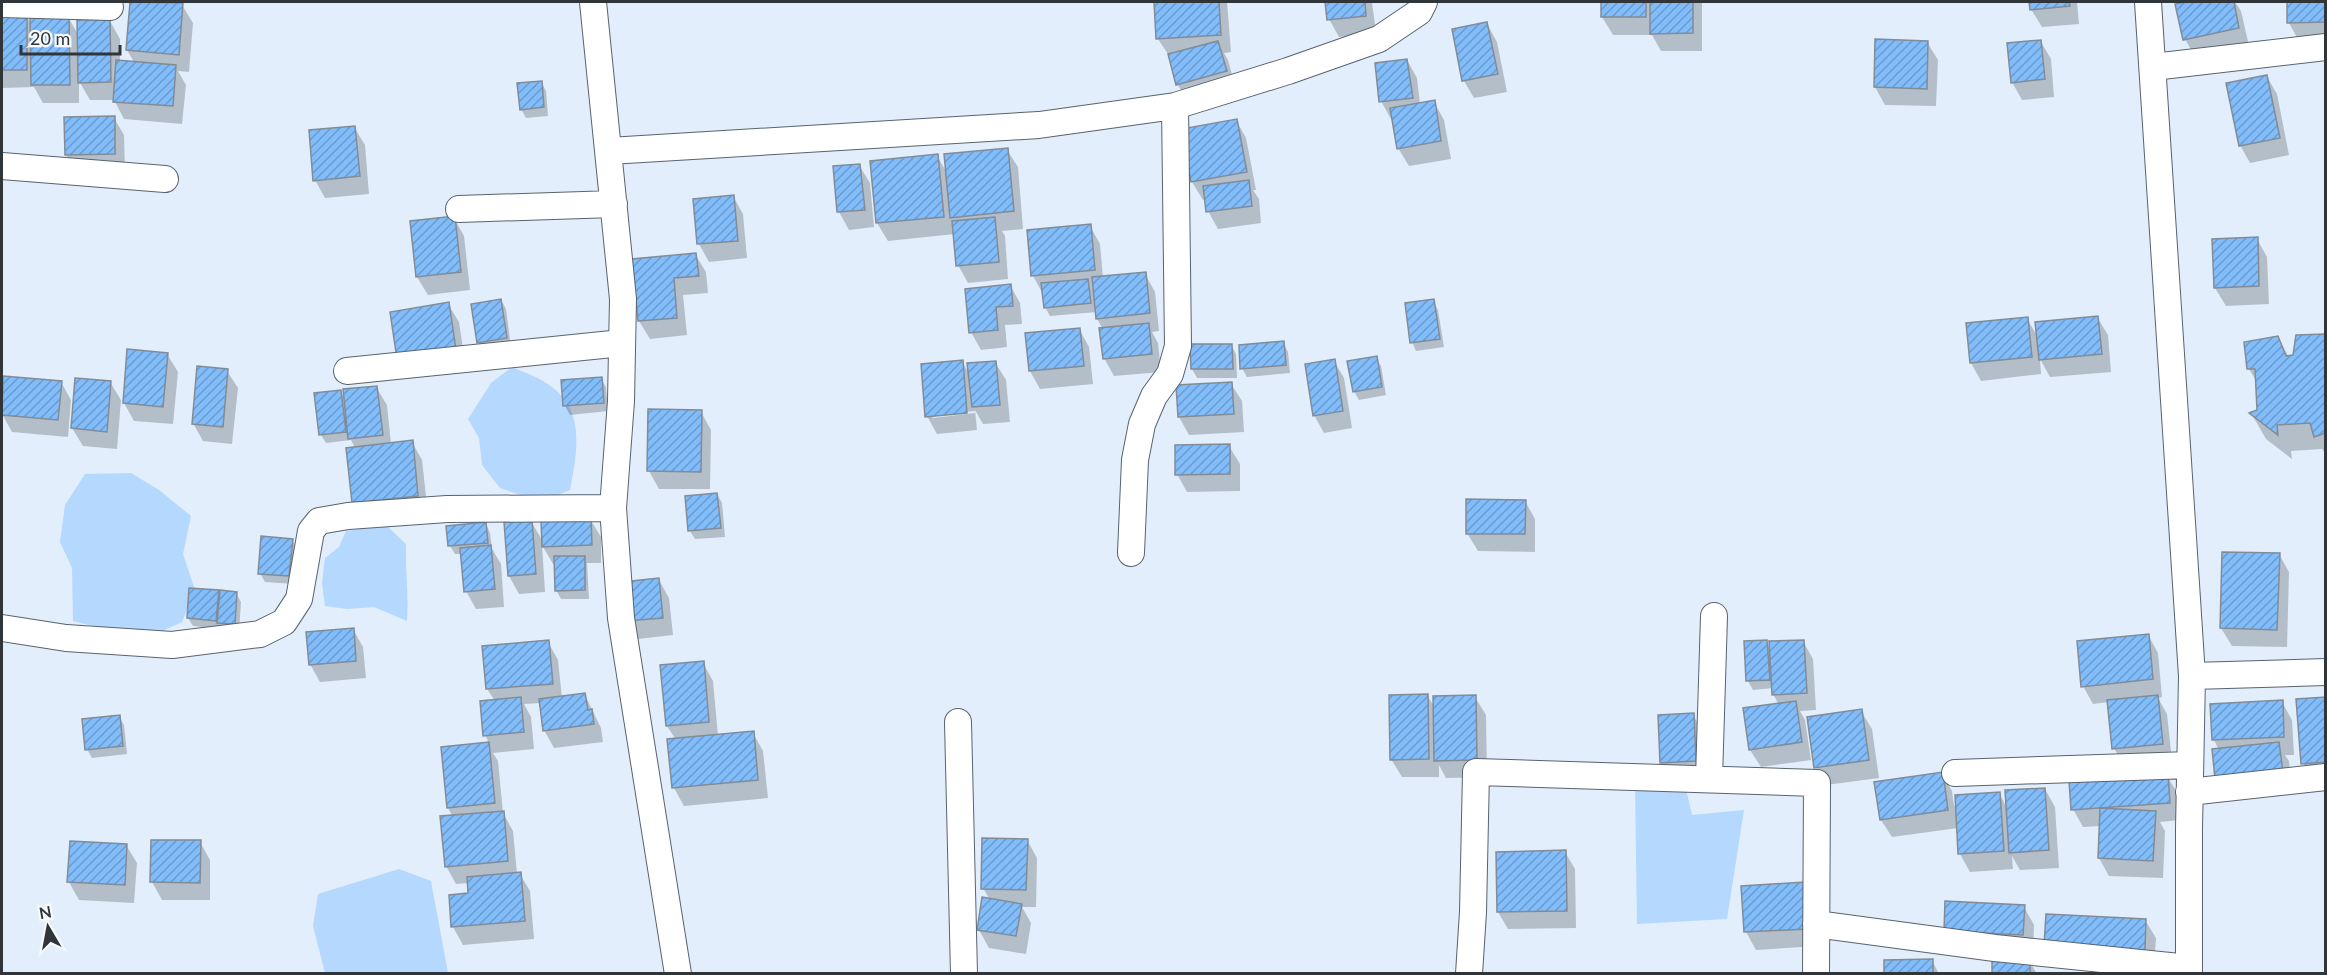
<svg xmlns="http://www.w3.org/2000/svg" width="2327" height="975" font-family="Lato,sans-serif">
<defs>
<pattern id="building-hatch" width="6" height="6" patternUnits="userSpaceOnUse" patternTransform="scale(1.5)"><rect width="6" height="6" fill="#82bdfb"/><path d="M-1 1l2-2M0 6l6-6M5 7l2-2" fill="none" stroke="#6b9acc"/></pattern>
</defs>
<rect width="100%" height="100%" fill="#e2eefb"/>
<path fill="#b5d8ff" d="M512,367C523,372 536,376 546,383C587,408 577,451 570,490L541,502L500,488L482,465L479,438L468,419L491,383Z
M131,473L159,490L191,516L183,554L195,590L182,622L145,639L73,621L72,568L60,542L65,505L85,474Z
M386,525L406,544C405,570 409,595 407,621L374,607L347,609L325,606L322,583L325,558L339,547L346,531Z
M1685,785L1692,815L1744,810L1727,919L1637,924L1635,786Z
M399,869L431,881L448,973H325L313,926L318,894Z"/>
<path fill="#0003" fill-rule="evenodd" d="M131,2L182,5L193,23L189,72L178,71L186,85L182,124L124,119L114,100H90L79,81V103H43L34,87L2,88V16L26,15L32,26L68,17L79,36L110,21L120,39V62L135,64L127,50Z
M1155,2H1227L1231,52L1224,53L1228,60L1236,89L1188,102L1178,85L1170,57L1158,39Z
M1327,2H1372L1376,33L1339,37L1329,19Z
M1602,2H1702V51H1661L1652,35H1613L1602,17Z
M2030,2H2077L2079,24L2042,27L2031,9Z
M2193,2H2235L2241,11L2249,46L2195,57L2185,39L2177,5Z
M2288,2H2326V40L2299,41L2289,23Z
M1487,24L1497,42L1507,92L1474,98L1464,81Z
M1927,42L1938,60L1936,106L1885,105L1875,87Z
M2041,42L2051,59L2054,97L2022,100L2012,82Z
M1407,60L1417,78L1420,104L1434,102L1444,120L1451,159L1409,166L1398,148L1393,119H1391L1381,101Z
M2267,77L2277,94L2289,155L2250,163L2240,145Z
M541,82L546,91L548,116L526,118L521,109Z
M114,118L124,135L125,172L77,173L66,155Z
M1236,120L1246,138L1256,190H1253L1259,199L1261,223L1218,229L1208,211L1206,199L1203,200L1192,182Z
M354,127L365,145L369,194L325,198L315,180Z
M1007,150L1018,167L1023,229L1002,231L1005,236L1008,279L968,283L958,265L955,234L888,241L877,223L872,162L937,156L947,173Z
M859,165L870,183L874,227L849,230L839,212L834,168Z
M733,196L743,214L747,258L709,262L699,244Z
M454,218L464,236L470,290L428,295L417,277L411,223Z
M1090,226L1100,244L1103,278L1145,274L1155,292L1159,331L1152,332L1158,343L1161,372L1114,376L1104,358L1103,329L1097,319V312L1050,316L1045,307L1043,294L1033,276Z
M2257,239L2267,257L2269,304L2226,306L2215,288Z
M695,254L706,272L708,293L683,295L687,335L650,339L639,321L633,260Z
M1010,285L1020,303L1022,324L1005,325L1007,347L981,350L971,332Z
M501,300L506,309L511,347L484,351L479,342Z
M1433,301L1438,310L1444,347L1416,351L1412,342Z
M448,304L459,322L466,368L409,377Z
M2097,317L2108,335L2111,372L2050,377L2040,359L2041,374L1981,381L1971,363L1967,324L2027,319L2038,337Z
M1079,329L1089,347L1093,384L1040,389L1030,371L1026,334Z
M2326,335V454L2322,449L2291,451L2292,459L2266,439L2251,413L2259,411L2258,384L2249,369L2278,338L2289,357L2294,356Z
M1283,343L1288,352L1290,373L1247,377L1242,368Z
M1231,345L1236,354L1237,378H1197L1192,369V346Z
M167,354L178,372L173,424L134,421L124,403Z
M1376,358L1381,366L1386,395L1359,400L1354,391Z
M962,361L970,376L995,362L1006,380L1010,422L983,424L975,410L977,430L937,434L927,416ZM975,411V413L933,418V415Z
M1334,361L1344,378L1352,428L1324,433L1314,415Z
M227,371L238,388L232,444L203,441L193,423Z
M5,377L61,382L71,400L68,437L12,432L2,414Z
M601,379L606,387L608,411L570,415L565,406L563,382Z
M110,382L121,400L117,449L83,446L72,428Z
M1231,384L1242,401L1244,432L1189,435L1179,417Z
M376,387L387,405L391,444L412,442L422,460L428,514L364,520L354,502L355,448L351,440L326,443L321,435L340,391L346,401Z
M701,412L711,430L710,489H659L649,471Z
M1229,446L1240,464V491L1187,492L1177,474Z
M717,494L722,503L725,537L695,539L690,531Z
M1525,501L1535,519V552L1478,551L1467,533Z
M590,519L601,537V563H587L589,599H561L556,590V564H553L542,545L545,592L519,594L509,576L531,521L543,542Z
M486,524L490,533L492,549L501,564L504,607L476,609L466,591L462,554H455L450,546L448,527Z
M292,540L297,549L294,584L265,582L260,573Z
M2279,554L2289,572L2287,647L2232,646L2221,628Z
M659,580L669,598L673,635L638,639L628,621Z
M218,592L221,597L236,593L241,602L239,632L224,631L221,625L220,629L193,626L188,618Z
M353,629L363,647L366,678L320,682L310,664Z
M2148,635L2158,653L2162,697L2158,698L2167,714L2172,761L2124,766L2114,748L2109,702L2093,704L2083,686Z
M1803,641L1813,659L1816,710L1800,711L1805,720L1811,760L1761,767L1750,750L1779,705L1773,694V688L1753,690L1748,681L1746,643L1766,642L1770,649Z
M548,642L558,660L562,698L585,695L601,728L603,742L554,748L544,730L541,703L524,704L531,717L534,749L493,753L498,761L503,813L513,831L517,874H520L530,891L534,939L463,945L453,927L450,896L470,894L469,883L456,884L446,866L453,817L448,808L442,748L489,743L485,735L495,701L487,689Z
M703,663L713,681L718,736L753,733L763,751L768,798L684,806L674,788L676,740L667,726Z
M1427,695L1435,708L1475,697L1486,715L1487,777L1446,778L1439,765V777H1402L1391,759Z
M2326,699V780L2313,781L2303,763Z
M2282,702L2292,720L2294,755H2285L2289,761L2292,789L2219,750L2214,740L2212,706Z
M1861,711L1872,729L1879,778L1826,785L1816,767Z
M1693,715L1704,733L1705,779L1671,780L1661,762Z
M119,717L124,725L127,754L92,758L87,749Z
M1942,774L1952,791L1954,806L1999,793L2007,808L2045,789L2055,807L2059,868L2020,870L2012,856L2013,869L1970,872L1960,854L1958,828L1892,837L1881,820Z
M2167,776L2178,794L2179,820L2160,822L2165,831L2163,878L2109,876L2099,858L2101,826L2083,827L2073,809Z
M1027,840L1037,858L1036,907H1022L1031,923L1026,954L989,948L979,930L990,900L983,888Z
M152,842H200L210,860V900H162L152,882Z
M126,845L137,863L134,903L79,900L69,882Z
M1565,852L1575,869L1576,928L1508,929L1498,912Z
M1804,884L1818,946L1756,950L1746,932Z
M2024,907L2034,925L2033,952L1945,930Z
M2145,920L2156,938L2154,967L2056,962Z
M1932,960L1939,974H1886Z
M2029,960L2037,974H1993Z"/>
<path fill="url(#building-hatch)" stroke="#818c98" stroke-width="1.5" d="M130,2L183,3L179,55L126,50Z
M1154,2H1219L1221,35L1156,39Z
M1325,2H1365L1366,16L1327,20Z
M1601,2H1646V17H1601Z
M1650,2H1693V33L1650,34Z
M2029,2H2069L2070,6L2030,10Z
M2185,2H2234L2239,28L2183,40L2175,4Z
M2287,2H2326V22L2287,23Z
M2,14H27V70H2Z
M30,16H69L70,85H31Z
M110,19L111,82L78,83L77,20Z
M1487,22L1498,74L1462,81L1452,29Z
M1875,39L1928,41L1927,89L1874,87Z
M2041,40L2045,79L2011,83L2007,43Z
M1218,41L1227,71L1176,85L1168,54Z
M1407,59L1413,98L1379,102L1375,63Z
M116,60L176,65L173,106L113,102Z
M2267,75L2280,138L2239,146L2226,83Z
M542,81L544,107L520,110L517,83Z
M1435,100L1441,141L1397,149L1390,108Z
M115,116V154L65,155L64,117Z
M1237,119L1247,172L1191,182L1181,129Z
M355,126L360,176L313,181L309,130Z
M1008,148L1014,211L950,218L944,154Z
M938,154L944,217L876,223L870,161Z
M860,164L865,210L837,212L833,166Z
M1249,180L1252,206L1206,212L1203,186Z
M734,195L738,241L697,244L693,199Z
M455,216L461,272L416,277L410,221Z
M995,217L999,262L956,266L952,221Z
M1091,224L1095,270L1031,276L1027,230Z
M2258,237L2259,286L2214,288L2212,239Z
M696,253L699,276L674,278L677,318L638,321L632,259Z
M1146,272L1150,313L1096,319L1092,277Z
M1088,279L1091,303L1044,308L1041,283Z
M1011,284L1013,306L996,307L998,330L969,333L965,289Z
M501,299L507,338L477,343L471,304Z
M1434,299L1440,339L1410,343L1405,303Z
M449,302L456,350L397,359L390,312Z
M2098,316L2102,354L2039,360L2035,322Z
M2028,317L2032,357L1970,363L1966,323Z
M1149,323L1152,354L1103,359L1099,328Z
M1080,328L1084,366L1029,371L1025,333Z
M2326,334V433L2314,437L2310,423L2277,425L2278,435L2249,413L2257,410L2255,369H2247L2244,342L2278,336L2286,356L2293,355L2296,335Z
M1284,341L1286,365L1240,369L1239,345Z
M1190,344H1232L1233,369H1191Z
M127,349L168,353L163,407L123,403Z
M1377,356L1382,387L1353,392L1347,361Z
M1335,359L1343,411L1313,416L1305,364Z
M963,360L967,413L925,417L921,364Z
M996,361L1000,405L972,407L967,363Z
M197,366L228,369L223,427L192,424Z
M3,376L62,381L58,420L2,415Z
M602,377L604,403L563,406L561,380Z
M75,378L111,381L107,432L71,428Z
M1232,382L1234,414L1178,417L1176,385Z
M377,386L383,435L348,439L343,389Z
M341,390L346,432L319,435L314,393Z
M648,409L702,410L701,472L647,471Z
M413,440L418,496L352,503L346,448Z
M1230,444V474L1175,475V445Z
M717,493L721,528L688,531L685,496Z
M1466,499L1526,500L1525,534H1466Z
M591,518L592,545L542,547L541,519Z
M532,520L536,574L508,576L504,522Z
M486,522L488,543L448,546L446,526Z
M261,536L293,539L289,576L258,574Z
M491,545L495,589L464,592L460,548Z
M2222,552L2280,553L2277,630L2220,628Z
M554,556H585V590L555,591Z
M659,578L663,618L626,621L622,582Z
M189,588L219,590L216,621L187,618Z
M220,590L237,592L235,624L217,623Z
M354,628L356,661L309,665L306,632Z
M2149,634L2153,679L2081,687L2077,641Z
M549,640L553,684L486,689L482,646Z
M1767,640L1770,680L1746,681L1744,641Z
M1804,640L1807,693L1772,695L1769,641Z
M704,661L709,722L666,726L660,665Z
M585,693L588,710L592,709L594,724L543,731L539,699Z
M1428,694L1429,759L1390,760L1389,695Z
M1476,695L1477,760L1434,761L1433,696Z
M2158,695L2163,744L2112,749L2107,700Z
M521,697L524,732L483,736L480,701Z
M2326,697V762L2301,764L2296,699Z
M2283,700L2284,737L2212,740L2210,704Z
M1796,701L1802,742L1749,750L1743,708Z
M1862,709L1869,760L1814,768L1807,717Z
M1694,713L1696,761L1660,763L1658,715Z
M120,715L123,746L85,750L82,719Z
M754,731L758,780L672,788L667,739Z
M489,742L495,803L447,808L441,747Z
M2279,742L2283,772L2215,779L2212,749Z
M1943,772L1948,810L1880,820L1874,782Z
M2168,774L2170,803L2071,810L2069,781Z
M2045,788L2049,850L2009,853L2005,790Z
M2000,792L2004,851L1958,854L1955,795Z
M2100,808L2156,811L2153,861L2098,858Z
M504,811L508,861L445,867L440,816Z
M982,838L1028,839L1026,890L981,889Z
M151,840H201L200,883L150,882Z
M70,841L127,844L125,885L67,882Z
M1566,850L1567,911L1497,912L1496,852Z
M521,872L525,921L451,927L449,895L468,893L467,877Z
M1805,882L1808,929L1744,932L1741,886Z
M982,897L1022,904L1016,936L977,930Z
M1945,901L2025,905L2023,935L1944,931Z
M2046,914L2146,919L2145,950L2044,945Z
M2030,958V974H1992V959Z
M1933,959V974H1884V960Z"/>
<g fill="none" stroke-linecap="round" stroke-linejoin="round">
<g stroke="#59636e" stroke-width="28">
<path id="minor" d="M593,2L623,299L621,401L613,508L621,618L678,974
M2148,2L2192,676L2189,829V974
M2,4L110,7
M2153,67L2326,47
M609,151L1039,125L1175,106L1288,71L1379,39L1419,12L1424,2
M2,166L165,179
M459,209L614,204
M347,371L622,343
M1131,553L1135,460L1142,424L1154,396L1170,374L1178,346L1175,106
M2,628L66,638L172,645L260,634L284,622L299,599L311,531L319,521L348,516L447,509L613,508
M2192,676L2326,672
M958,722L964,974
M1955,773L2190,765
M1709,779L1714,616
M2189,792L2326,777
M1816,924L1995,948L2189,968
M1469,974L1473,912L1476,772L1817,783L1816,974"/>
</g>
<use href="#minor" stroke="#fff" stroke-width="26"/>
</g>
<rect width="2327" height="975" fill="none" stroke="#30353a" stroke-width="6"/>
<g transform="translate(48 927) rotate(350)" stroke="#f7fafc" stroke-width="4.5" paint-order="stroke">
<path d="M0-4.5L10 22L0 15L-10 22Z" fill="#30353a"/>
<text y="-9" font-size="16" font-weight="bold" text-anchor="middle" fill="#30353a">N</text>
</g>
<path d="M21 45v9h99v-9" fill="none" stroke="#30353a" stroke-width="3"/>
<text x="30" y="45" font-size="18" fill="#30353a" stroke="#f7fafc" stroke-width="4.5" paint-order="stroke">20 m</text>
</svg>
